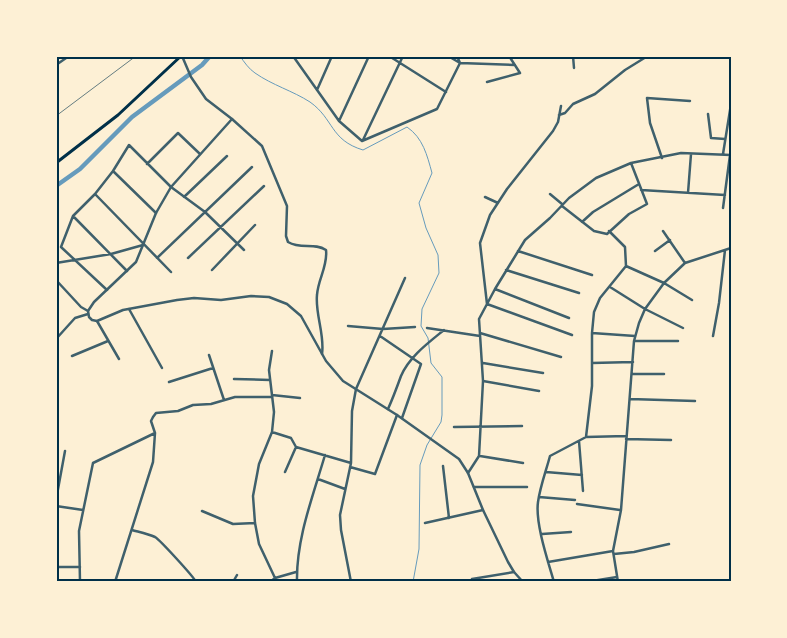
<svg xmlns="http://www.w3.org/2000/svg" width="787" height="638" font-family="'Asap Condensed',sans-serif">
<rect width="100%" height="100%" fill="#fdf0d5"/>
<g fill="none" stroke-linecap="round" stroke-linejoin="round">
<path stroke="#669bbc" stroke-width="1" d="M240,56C244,62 249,69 255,73C272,85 293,91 310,102C334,119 330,140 363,150L407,127C423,138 427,155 432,173L419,203L426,228L438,255L439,273L422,309L421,326L428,338L431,363L442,377V415L441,422L427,445L420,465L419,549L413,582"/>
<path stroke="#669bbc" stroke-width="4.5" d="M56,186L80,169L132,117L202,65L210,56"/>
<path stroke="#3f606c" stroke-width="2.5" d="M293,56L339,121L362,141
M389,56L446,92
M457,56L460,63L515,65
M573,56L574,68
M56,65L69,56
M487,82L520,73L509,56
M317,90L332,56
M561,106L558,122L553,131L507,189L490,215L480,243L487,304L572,335
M708,114L711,138L725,139
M559,115L565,113L573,104L595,94L625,70L646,57
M232,119L262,146L287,206L286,236L288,242C301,250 314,242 326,250C328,266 318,279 317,295C315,314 325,335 322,354
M339,121L369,56
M363,140L403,56
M362,141L437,109L460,63L448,56
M723,154L731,104
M662,158L650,123L647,98L690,101
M147,164L178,133L200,154
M113,171L156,213
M641,190L725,195
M688,193L691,154
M95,194L171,272
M550,194L562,204
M184,197L227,156
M485,197L498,203
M562,206L594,231L607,234L629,214L647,204L631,163
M723,208L730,155
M73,216L127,271
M582,222L593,212L639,184
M663,231L685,263
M518,251L592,275
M655,251L670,240
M157,258L252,167
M188,258L264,186
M56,263L111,254L143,245
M626,266L664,283L692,300
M212,270L255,225
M506,270L579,293
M56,280L81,307L88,311
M610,287L645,309L683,328
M495,289L569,318
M107,290L61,247L73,216L95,194L113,171L129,145L171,187L205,212L244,250
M129,309L162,368
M97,321L119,359
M348,326L383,329L415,327
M427,328L480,336
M480,333L561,357
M592,333L635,336
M380,336L421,364L402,418
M713,336L719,303L725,250
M56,339L75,318L88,314
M634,341H678
M272,351L269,370L274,412L272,432L259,464L253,496L255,523L259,544L275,578
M209,355L224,400
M72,356L108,341
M483,363L543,373
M592,363L633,362
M633,374H664
M234,379L270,380
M483,381L539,391
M169,382L213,368
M272,395L300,398
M630,399L695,401
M388,409C393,398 397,387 401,376C409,357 428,343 444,330
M454,427L522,426
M272,432L291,438L296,447L351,463
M586,437L592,386V333L594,312L600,298L626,266L625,247L609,231
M626,439L671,440
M579,441L583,491
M480,456L523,463
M443,466L449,518
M350,467L375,474L397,415
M285,472L296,447
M546,472L582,475
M468,473L479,456L483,381L479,319L495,289L525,240L550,218L569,198L596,178L631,163L681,153L731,155
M318,479L345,489
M474,487H527
M539,497L575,500
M56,500L65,451
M577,504L620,510
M56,506L83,510
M202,511L233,524L255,523
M425,523L483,510
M132,530C139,532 148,534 155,537C160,540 194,577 196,582
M542,534L571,532
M614,554L634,552L669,544
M548,562L613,551
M56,567H80
M472,579L514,572
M80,582L79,531L93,463L155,433
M115,582L153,462L155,433L151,421L153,417L156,413L178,411L193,405L211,404L235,397H271
M233,582L237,575
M270,582L275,578L296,572
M297,582C296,539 313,496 325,455
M351,582L341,530L340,515L351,463L352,411L356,389L405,278
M554,582C548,561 535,523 538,502C540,487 546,471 550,456L586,437L626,436
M586,582L617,577
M618,582L613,551L621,510L634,341L639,323L645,309L664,283L685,263L731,248"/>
<path stroke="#3f606c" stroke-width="2.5" d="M182,56L191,77L206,99L232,119L171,187L156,213L136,262L94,302L88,311L89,317L92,320L97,321L123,310L177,300L194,298L221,300L251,296L269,297L287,304L301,316L326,361L343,381L397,415L459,459L468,473L483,510L508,562L514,572L523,582"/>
<path stroke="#003049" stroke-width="3" d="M56,163L118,115L181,56"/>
<path stroke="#657d81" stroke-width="1" d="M56,116L136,56"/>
</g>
<rect width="787" height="638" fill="none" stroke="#fdf0d5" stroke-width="115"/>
<rect x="58" y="58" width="672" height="522" fill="none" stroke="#003049" stroke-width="2"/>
</svg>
